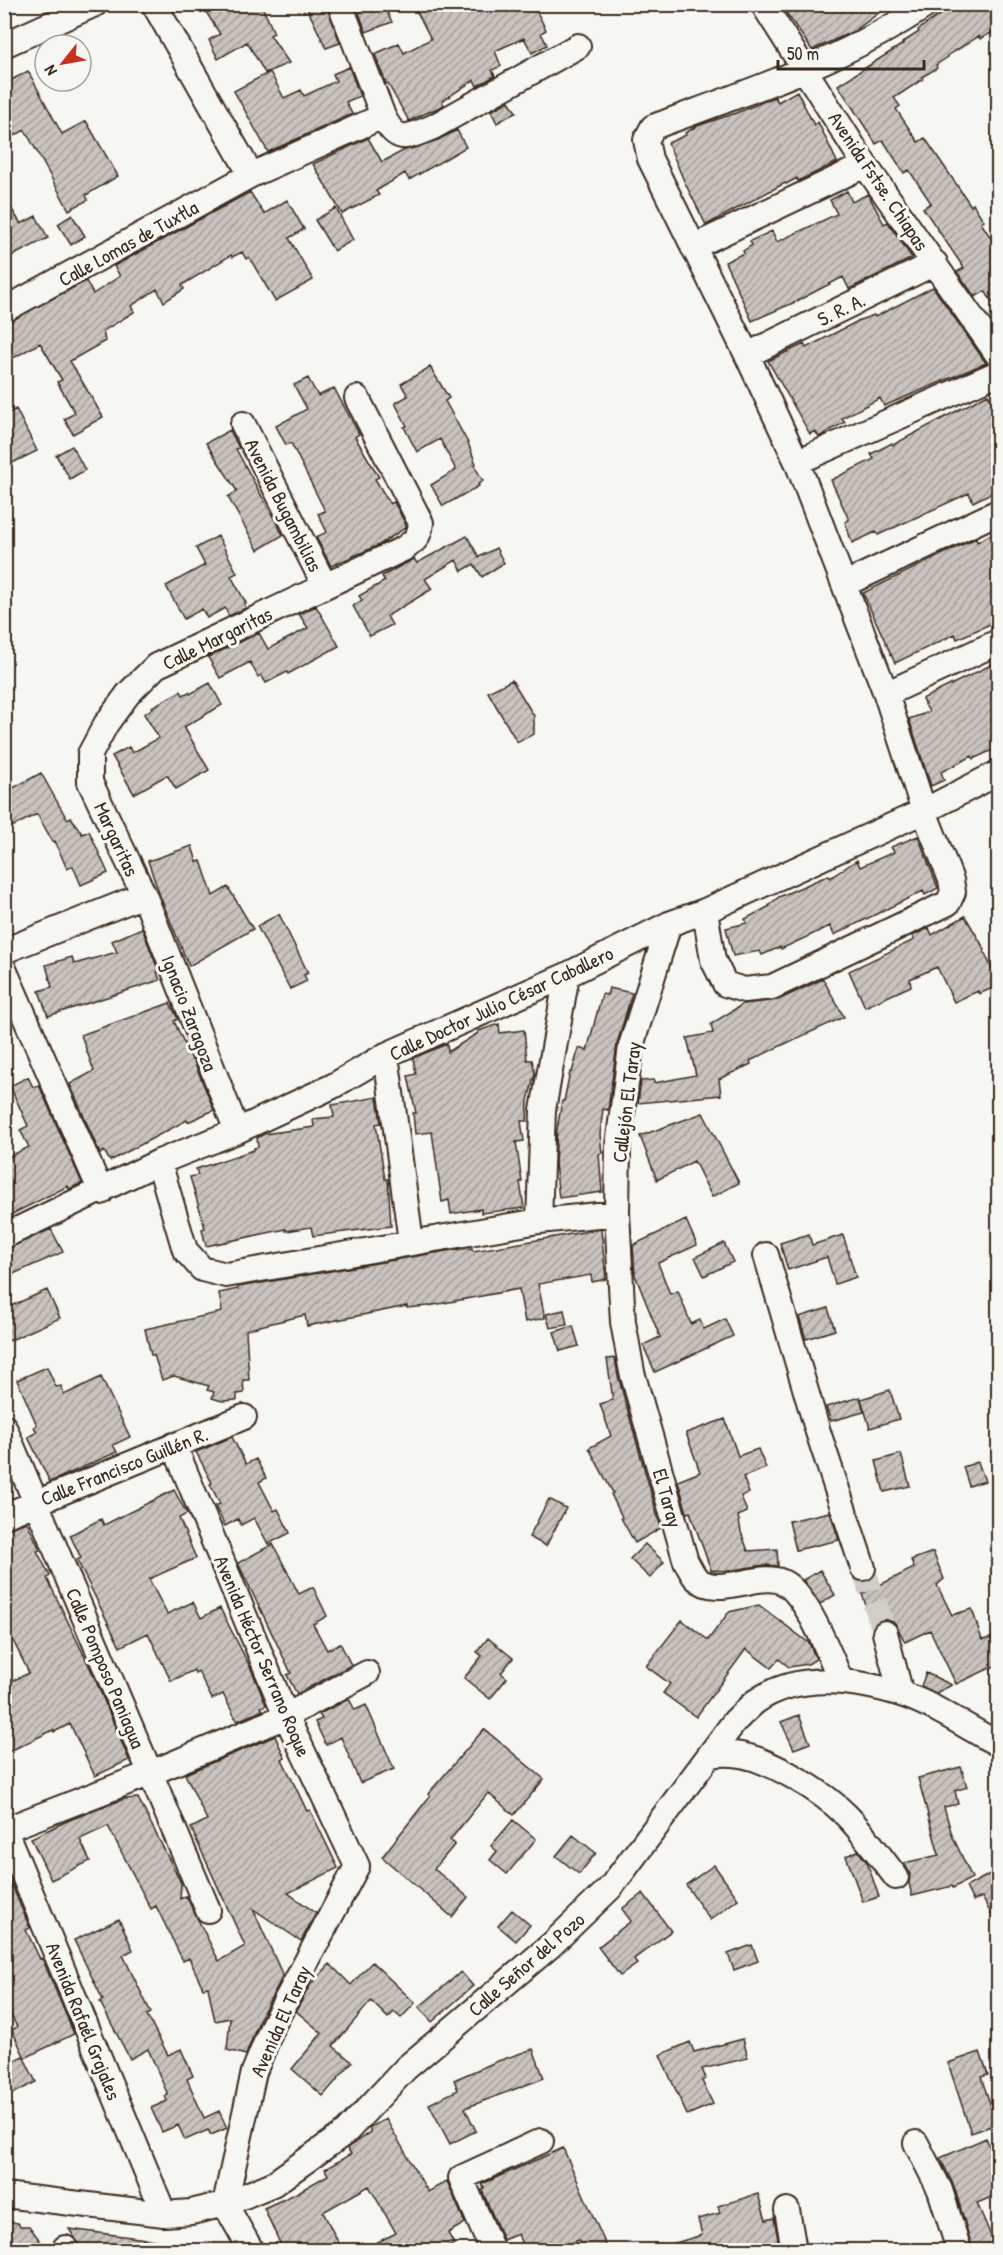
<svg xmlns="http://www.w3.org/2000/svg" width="1003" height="2255" font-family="'Patrick Hand',sans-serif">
<defs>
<pattern id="building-hatch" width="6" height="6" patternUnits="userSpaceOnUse" patternTransform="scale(1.5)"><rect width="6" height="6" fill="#c8c3be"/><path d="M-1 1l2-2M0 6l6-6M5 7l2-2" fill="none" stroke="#a49f9a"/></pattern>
</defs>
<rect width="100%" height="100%" fill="#f6f6f2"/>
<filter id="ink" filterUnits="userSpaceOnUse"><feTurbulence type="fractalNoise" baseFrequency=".0167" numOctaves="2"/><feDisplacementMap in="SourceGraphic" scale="12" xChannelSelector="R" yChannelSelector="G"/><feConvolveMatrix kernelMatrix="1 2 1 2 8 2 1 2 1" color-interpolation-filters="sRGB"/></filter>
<g filter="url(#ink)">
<path fill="url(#building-hatch)" stroke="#3b2a1e" stroke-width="1.5" d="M201,4H261L274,33L270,35L289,63L265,73L247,42L218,59L209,40L220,34Z
M305,4H326L340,43L326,48Z
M377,4H383L392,22L366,32L359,13Z
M413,4H533L546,30L541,33L547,45L532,53L524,38L495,51L501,66L492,70L495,76L477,86L474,80L442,101L444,105L409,121L388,84H386L375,54L399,43L404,53L431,39Z
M780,4H891L854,31L812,50Z
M957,4H999V29L980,39L979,36L947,56L948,57L936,65L937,68L922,77L923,79L894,98L900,106L896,109L918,142L925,138L971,206L973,204L984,221L981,223L999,250V312L985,291L975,297L957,272L964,268L923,208L931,203L909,170L904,173L883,140L876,144L838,85L903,44L902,43L919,32L918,30L935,18Z
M349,67L360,96L346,102L352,114L268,152L234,91L270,72L284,98L301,90L304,96L336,81L333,74Z
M28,71L62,134L86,121L118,176L86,195L88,200L69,210L25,130L4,141V84Z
M797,91L814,125L818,122L837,162L798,181L797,178L786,184L785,183L706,225L684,181L668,143L686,135L685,133L697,126L736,113L775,97L778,102Z
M509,101L516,112L497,123L491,111Z
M457,130L466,147L409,180L405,173L376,191L379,195L342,214L313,164L368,138L382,162L405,150L438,140Z
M847,191L852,202L868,194L884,224L888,222L912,258L849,289L843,277L795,302L752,321L725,262L744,253L743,251L752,245L750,241L772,231L777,242L837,214L830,200Z
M250,192L264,214L287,200L304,229L289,238L313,280L275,301L249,257L246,259L242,252L232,257L231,255L182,285L184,289L164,302L157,289L131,306L134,312L103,331L105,341L70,361L103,417L73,434L64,419L75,413L57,382L62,380L40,343L4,363V324L86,281L93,294L120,276L114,266Z
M4,197L21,224L36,216L48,238L4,260Z
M336,208L353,240L334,251L315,220Z
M72,215L85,236L71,245L58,224Z
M933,287L986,363L884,406L880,398L842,418L845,422L819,437L815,431L810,434L768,361L804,344L806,348L860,320L874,315L875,317Z
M430,367L449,398L445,401L468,443L476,464L474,465L483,481L478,484L479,486L443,506L431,485L456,470L440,439L417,452L404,427L407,426L395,403L408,396L401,384Z
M308,378L318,396L334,388L359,434L355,437L379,477L375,479L390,504L394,502L406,525L405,528L379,545L331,566L316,537L327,532L318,514L325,511L291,443L286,445L276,426L307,409L294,385Z
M988,394L992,402L999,398V489L973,502L969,493L878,535L876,532L852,543L845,522L849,520L831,480L874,459L871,454L892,443L893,445Z
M16,409L37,451L4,467V415Z
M230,430L239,448L236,449L283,535L258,550L228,497L237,491L206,443Z
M72,446L85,470L70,479L56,455Z
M999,530V620L957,639L955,634L895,663L863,593L976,538L977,542Z
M218,536L237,573L231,576L246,603L244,604L246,608L229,616L225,608L207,618L202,609L184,619L166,586L205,565L196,548Z
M467,536L479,557L496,548L504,563L482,577L474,564L462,571L456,560L425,579L432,589L387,616L392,625L370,636L353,606L362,600L359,596L385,581L382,576L395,569L414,559L417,563Z
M316,606L339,646L288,674L287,672L266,683L261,675L258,677L250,662L220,678L208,657L259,633L268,649L308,628L299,614Z
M999,661V747L973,759L972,756L941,772L944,780L931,786L909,719L929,712L922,699Z
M512,680L534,716V734L517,742L488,692Z
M210,683L222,705L184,727L209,770L176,789L167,775L134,794L112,756L129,747L132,753L159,738L144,714L153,708L152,707L181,691L183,695L189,692L190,694Z
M41,773L67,819L71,817L82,834L89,831L108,873L81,885L73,866L67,869L55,841L53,842L37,814L4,831V793Z
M918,836L938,888L925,895L923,891L834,935L830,926L781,949L780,947L762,955L760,951L733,956L726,928L747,923L745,919L770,906L769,905L779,897L829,875L830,878L857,860L860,867L894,852L891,847Z
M192,846L197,862L201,861L213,896L228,887L253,929L189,966L160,896L148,861Z
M279,914L308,973L304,975L307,981L290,989L257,926Z
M965,916L985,950L984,951L999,985L979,994L978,991L954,1002L937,967L910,979L911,986L865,1007L849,971L914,940L912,936L929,928L932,935Z
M142,928L159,972H157L160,980L48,1016L39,991L52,987L46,965L72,957L74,964L117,952L112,941Z
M823,979L844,1017L778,1047L750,1061L751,1064L719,1079L721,1095L638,1103L641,1081L654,1080V1083L696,1075L687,1038L713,1033L711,1024L743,1004L778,1000Z
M609,988L632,993L617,1044L608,1110L603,1109L600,1134L602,1153L599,1154L602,1192L559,1198L555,1163L557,1129L562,1101H564L570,1072H572L579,1048L587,1051L602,994L607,995Z
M170,1003L178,1019L174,1021L192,1060L193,1059L214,1110L188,1122L187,1120L110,1161L104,1151L100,1154L70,1084L94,1071L81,1035Z
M499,1024L500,1033L524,1030L527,1060H532L535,1073L528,1100L527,1121H521L524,1141L516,1142L522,1182H520L524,1208L481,1213V1209L451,1214L449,1200L442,1202L432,1132L415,1134L413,1113H416L408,1076L416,1074L413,1058L447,1044L448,1052L478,1033V1031Z
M28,1077L33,1087L39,1085L82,1183L69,1189L68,1186L6,1217L7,1219L4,1220V1159L29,1147L20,1130L28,1126L10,1086Z
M377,1097L381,1123L376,1124L385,1179H388L391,1226L313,1236L311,1227L286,1231V1229L206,1246L202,1229L205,1228L190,1177L198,1175L196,1169L254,1150V1148L258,1147L257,1138L264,1134L314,1127L313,1119L334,1117L332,1105Z
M703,1113L739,1183L712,1197L694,1161L657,1180L640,1136Z
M686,1220L697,1245L658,1263L670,1294L678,1291L691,1324L700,1320L704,1329L725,1319L733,1336L655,1372L643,1345L660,1337L635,1275L633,1245Z
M51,1229L63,1252L4,1278V1250Z
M601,1229L606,1279L592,1282L591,1275L538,1284L545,1318L525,1322L519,1289L428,1306L407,1308V1306L307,1326L305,1315L264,1325L246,1330L249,1380H243L244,1393L237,1394V1400L222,1401L212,1398L214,1392L207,1390L209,1386L174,1376L162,1380L154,1355H151L145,1329L222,1312L219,1293L238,1289V1287L452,1250L472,1248L473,1251Z
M809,1234L812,1245L843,1235L856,1277L835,1284L827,1257L788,1270L780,1243Z
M724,1243L733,1262L704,1276L695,1257Z
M47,1290L60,1318L4,1343V1309Z
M828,1308L835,1330L806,1339L799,1317Z
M564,1310L567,1325L550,1328L546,1314Z
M573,1326L579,1346L560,1351L554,1332Z
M615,1358L618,1376L661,1528L635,1543L621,1518L622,1517L611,1494L613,1493L589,1448L611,1436L600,1404L613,1400L607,1359Z
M47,1367L56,1387L61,1386L64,1395L101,1377L130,1437L113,1445L117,1452L50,1482L28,1437L37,1432L34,1427L37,1425L17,1380Z
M890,1390L899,1419L870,1428L861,1399Z
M860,1397L864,1412L831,1421L826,1407Z
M725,1419L738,1456L758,1449L766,1468L743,1477L749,1493L741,1496L747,1512L738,1516L741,1532L748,1551L777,1549L778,1566L764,1565L727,1571L711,1570L690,1512L687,1513L678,1481L700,1472L686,1433Z
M232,1437L246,1464L256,1459L266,1478L259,1482L274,1511L278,1509L290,1533L268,1544L254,1518L241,1525L238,1519L225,1526L215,1506L220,1504L210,1484L212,1483L196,1452Z
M901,1454L910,1486L884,1492L876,1461Z
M978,1462L985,1481L969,1486L963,1467Z
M174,1490L187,1514L179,1518L196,1558L149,1579L167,1614L193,1602L201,1618L220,1608L252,1671L266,1705L261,1707L263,1710L237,1721L223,1694L212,1699L198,1671L195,1673L194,1670L171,1681L148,1633L120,1647L77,1560L81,1558L70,1535L101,1519L104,1525Z
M549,1499L566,1508L546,1546L529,1537Z
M830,1512L839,1540L796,1550L789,1521Z
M27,1522L40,1550L37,1551L50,1576L47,1578L93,1674L129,1760L95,1776L70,1724L54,1732L53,1730L4,1754V1685L29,1673L4,1622V1530Z
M273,1544L299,1594L313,1587L327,1616L313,1624L327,1650L340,1643L351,1665L297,1694L287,1675L291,1673L238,1563Z
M645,1544L664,1562L650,1578L630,1559Z
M933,1552L944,1579L937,1585L952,1615L972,1609L982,1640L999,1636V1664L956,1684L930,1630L905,1642L895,1623L889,1619H881L873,1626L862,1594L914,1568L911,1560Z
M820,1570L835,1595L820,1604L803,1580Z
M759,1605L809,1643L816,1659L808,1664L789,1667L779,1659L771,1668L746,1649L696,1717L663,1693L670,1684L646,1666L682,1620L708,1640L729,1612Z
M488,1638L513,1658L501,1673L507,1678L490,1699L464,1678L482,1656L477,1652Z
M926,1673L952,1685L936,1693L921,1686Z
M349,1699L355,1710L366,1705L394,1769L360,1783L341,1737L326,1745L315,1722L322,1719L319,1714Z
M799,1715L810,1743L794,1749L781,1722Z
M484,1729L544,1779L514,1815L488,1793L450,1840L455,1844L434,1869L468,1897L452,1917L382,1857L430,1796L428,1794Z
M275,1736L285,1758L282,1759L307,1811L310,1810L338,1868L288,1893L316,1913L301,1941L253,1909L283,1976L260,2018L246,2055L227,2050L230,2018L215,2021L208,1987L203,1988L189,1958L183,1961L156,1906L151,1909L108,1826L80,1839L90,1861L51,1880L31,1838L67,1821L124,1799L138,1798L181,1883L180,1899L186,1896L219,1961L245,1946L191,1828L207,1820L185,1774Z
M961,1767L967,1787L955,1791L958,1804L944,1807L952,1835L972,1878L953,1888L952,1886L912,1896L909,1883L910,1874L904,1863L939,1855L918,1778Z
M513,1820L536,1839L507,1874L490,1860L497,1851L491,1846Z
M573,1835L596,1853L579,1874L556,1856Z
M858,1851L867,1862L879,1897L863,1902L846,1856Z
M714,1865L738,1899L710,1920L686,1885Z
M4,1867L30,1928L26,1930L40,1959L42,1958L74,2034L25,2058L12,2030L17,2027L4,2001Z
M999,1869V1929L982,1897L973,1901L966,1887Z
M643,1893L671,1931L634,1959L637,1964L620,1976L598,1947L631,1921L622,1909Z
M512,1910L530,1925L516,1941L498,1926Z
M119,1919L133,1950L123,1955L151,2013L147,2015L168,2055L181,2049L193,2076L187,2079L204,2118L219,2111L227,2128L211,2135L208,2130L185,2140L178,2125L162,2132L151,2108L167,2101L165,2096L168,2095L148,2049L130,2059L100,2002L103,2000L74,1940Z
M752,1945L758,1961L734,1970L728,1954Z
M372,1962L415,2003L401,2018L394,2012L388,2018L371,2001L333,2046L352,2062L323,2096L292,2069L322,2033L296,2011L311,1984L330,1964L351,1985Z
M461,1972L473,1986L432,2022L419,2007Z
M743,2039L748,2058L702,2069L706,2079L702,2081L713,2104L687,2115L660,2055L690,2042L694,2052Z
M533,2049L544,2078L465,2108L476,2131L450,2144L429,2104L458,2090L454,2080L498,2061Z
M980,2052L988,2075L981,2077L997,2124L971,2133L948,2063Z
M23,2056L36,2082L4,2098V2065Z
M386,2119L428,2192L447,2181L465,2223L448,2233L454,2244L443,2250H362L396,2233L369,2186L323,2212L342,2250H283L264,2208L293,2195L328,2175L325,2169L351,2154L347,2148L370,2132V2127Z
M986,2138L999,2168V2194L977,2203L997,2250H973L954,2186L940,2158Z
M563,2148L608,2250H584L579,2240L551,2250H524L518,2234L503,2240L502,2237L482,2190L484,2189L482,2184Z
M758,2194L766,2220L774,2218L780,2250H666L665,2246L702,2235L698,2219L720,2213L718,2206Z
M4,2221L18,2223L20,2226H29L47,2250H4Z
M69,2229L161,2241L160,2250H83Z"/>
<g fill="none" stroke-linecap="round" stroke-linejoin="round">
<path stroke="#d1cdc8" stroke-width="24" stroke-dasharray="24 12" stroke-linecap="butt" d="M863,1568L885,1633"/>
<g stroke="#3b2a1e" stroke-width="28">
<path id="minor" d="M154,4L251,175
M340,4L383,116C397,145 408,137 433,127L578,46
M763,4L865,165L998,355
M4,45L95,4
M693,247L865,165
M4,310L251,175L383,116
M747,355L935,263
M243,424L325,586
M797,462L998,373
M845,584L998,512
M886,694L998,642
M705,911L713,960L725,984L744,990L772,987L948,903L953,892L951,880L924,811L886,694L797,462L747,355L660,179L650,159L646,140L653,127C747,92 844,61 928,4
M669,924L631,1046L618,1145L617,1213L623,1322L632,1372L686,1562C689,1566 692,1574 696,1578C718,1600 763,1568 786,1584C808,1598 830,1656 841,1681
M4,951L144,895
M4,969L101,1192
M386,1055L411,1242
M237,1131L144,895L90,782V754L106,724L128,694L156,666L403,549C415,541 419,538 421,523L357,398
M159,1162L185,1250L202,1269L226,1275L539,1221L617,1213
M539,1221L543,1110L567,975
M4,1236L159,1162L237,1131L333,1086L386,1055L567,975L669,924L705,911L924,811L998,773
M766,1255L818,1432L863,1568
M4,1427L208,1910
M174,1445L286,1716L357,1866L273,2025L254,2072L225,2204L251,2250
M4,1516L244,1417
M885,1633L901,1694
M710,1755C717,1754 725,1753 733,1754C766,1756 823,1792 846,1815C864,1833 880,1857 896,1877
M4,1828L164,2214
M4,1830L151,1773L286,1716L367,1673
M916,2143L940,2190L959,2250
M4,2195L164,2214L191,2212L225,2204L273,2184L346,2132L406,2068L550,1946L611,1887L735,1721C741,1715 748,1708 755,1702C797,1672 855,1680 901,1694C933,1704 968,1728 998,1744
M787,2210L794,2250
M65,2248L67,2250
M492,2250L461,2178L541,2141"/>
</g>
<use href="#minor" stroke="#f6f6f2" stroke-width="24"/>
</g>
</g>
<g text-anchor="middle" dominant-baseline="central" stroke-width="6" stroke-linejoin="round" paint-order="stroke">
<g font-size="20" fill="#3b2a1e" stroke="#f6f6f2">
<text transform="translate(879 181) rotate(56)">Avenida Fstse. Chiapas</text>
<text transform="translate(128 243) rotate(-29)">Calle Lomas de Tuxtla</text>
<text transform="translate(841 309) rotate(-26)">S. R. A.</text>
<text transform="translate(284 505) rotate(63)">Avenida Bugambilias</text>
<text transform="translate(217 638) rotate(-26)">Calle Margaritas</text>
<text transform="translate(117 839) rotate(65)">Margaritas</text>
<text transform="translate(501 1003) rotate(-25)">Calle Doctor Julio César Caballero</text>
<text transform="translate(190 1013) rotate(69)">Ignacio Zaragoza</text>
<text transform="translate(626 1102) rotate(-83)">Callejón El Taray</text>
<text transform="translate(124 1466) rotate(-22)">Calle Francisco Guillén R.</text>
<text transform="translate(668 1498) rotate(74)">El Taray</text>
<text transform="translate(263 1656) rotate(67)">Avenida Héctor Serrano Roque</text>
<text transform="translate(106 1668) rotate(67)">Calle Pomposo Paniagua</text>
<text transform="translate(526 1964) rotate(-41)">Calle Señor del Pozo</text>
<text transform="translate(84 2021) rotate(68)">Avenida Rafaél Grajales</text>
<text transform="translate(280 2021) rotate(-66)">Avenida El Taray</text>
</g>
</g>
<rect width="1003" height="2255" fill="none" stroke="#f6f6f2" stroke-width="24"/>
<rect x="12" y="12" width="979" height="2231" fill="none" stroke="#3b2a1e" stroke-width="2" filter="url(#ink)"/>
<g transform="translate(63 63) rotate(239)"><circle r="28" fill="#f6f6f2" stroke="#aba49d" stroke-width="1.5"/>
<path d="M0-4.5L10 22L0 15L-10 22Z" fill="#c8321e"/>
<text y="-9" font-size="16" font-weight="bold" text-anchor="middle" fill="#3b2a1e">N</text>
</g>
<path d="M778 60v9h146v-9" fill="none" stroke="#3b2a1e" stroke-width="3"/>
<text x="787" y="60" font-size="18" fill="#3b2a1e" stroke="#f6f6f2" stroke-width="4.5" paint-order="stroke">50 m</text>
</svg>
